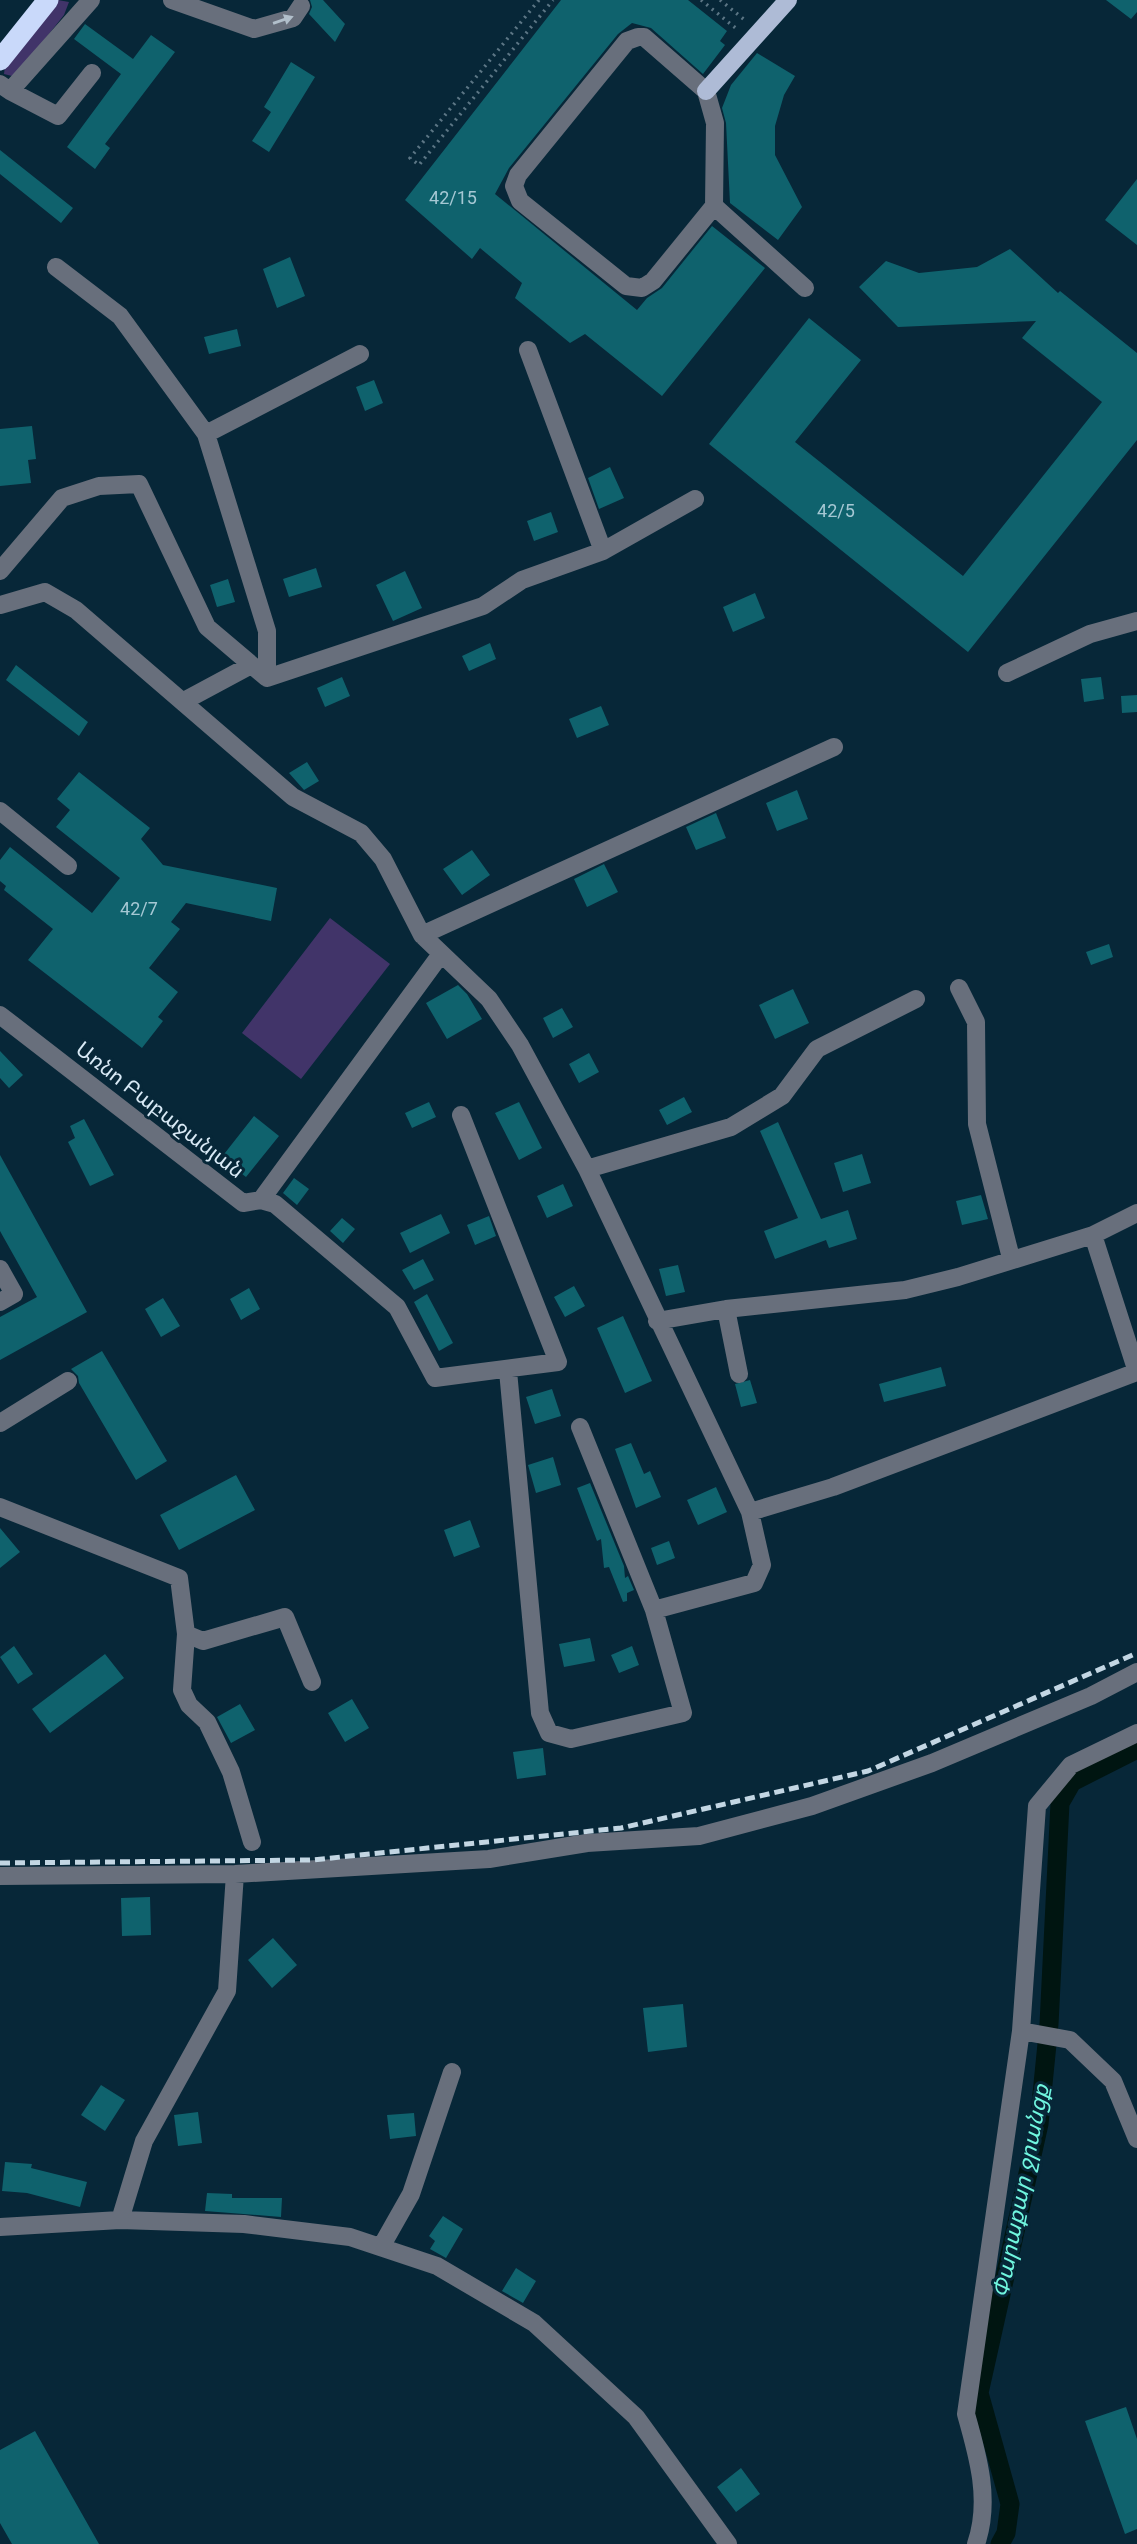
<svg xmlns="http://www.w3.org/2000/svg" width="1137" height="2544" font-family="Roboto,'Noto Sans Armenian',sans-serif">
<rect width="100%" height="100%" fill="#072738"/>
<path fill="#413469" d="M58,0L69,2L64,15L18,73L12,76L4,74L5,66Z
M330,918L390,964L301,1079L242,1033Z"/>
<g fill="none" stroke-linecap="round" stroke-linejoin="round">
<path stroke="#001511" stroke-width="19" d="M1000,2544L1006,2533L1010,2504L979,2393L1039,2124L1049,2024L1060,1803L1072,1782L1137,1749"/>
</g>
<path fill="#0f626d" d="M310,0H323L345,24L335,42L309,14L312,7Z
M561,0H688L727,31L720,41L725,45L703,74L651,28L632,23L618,34L509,168L495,194L637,310L647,298L662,288L712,226L765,268L662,396L585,334L570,343L515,298L522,283L480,248L472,259L405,200Z
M1106,0H1137V12L1131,19Z
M85,24L133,59L151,35L175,52L105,144L110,148L95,169L67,147L121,74L74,39Z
M757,53L795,76L784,95L775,126V155L802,207L778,240L730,203L726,123L722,108L731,85Z
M291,62L315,77L269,152L252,141L271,112L264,107Z
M0,150L73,208L61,223L0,174Z
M1137,179V245L1105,220Z
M1010,249L1058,293L1060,291L1137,353V440L968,652L709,444L809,318L861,360L795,442L963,576L1102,402L1022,338L1036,321L898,327L859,287L886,261L919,273L977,267Z
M290,257L305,296L277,308L263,269Z
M237,329L241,346L209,354L204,337Z
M374,380L383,403L365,411L356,387Z
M32,426L36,459L28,460L31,483L0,486V429Z
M610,467L624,498L599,509L588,478Z
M551,512L558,532L534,541L527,521Z
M316,568L322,587L289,597L283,579Z
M405,571L422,608L393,621L376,585Z
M228,579L235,602L217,607L210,585Z
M755,593L765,618L733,632L723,607Z
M490,643L496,659L469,671L462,656Z
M16,665L88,722L79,736L6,680Z
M342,677L350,696L325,707L317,688Z
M1101,677L1104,699L1084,702L1081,679Z
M1137,695V712L1122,713L1121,696Z
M601,706L609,725L577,738L569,719Z
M307,762L319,781L304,790L289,773Z
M79,772L150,828L141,839L163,865L277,888L271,921L186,903L171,922L180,929L149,968L178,992L158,1017L163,1021L142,1048L28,960L53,929L4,890L6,886L0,881V860L10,847L92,913L120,878L56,827L70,810L57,799Z
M797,790L808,819L777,831L766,803Z
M716,813L726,838L696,850L686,827Z
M472,850L490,875L462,895L443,869Z
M604,864L618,892L587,907L574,879Z
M1109,944L1113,957L1091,965L1086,952Z
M458,985L467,994L482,1019L447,1039L426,1003Z
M793,989L809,1023L775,1039L759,1005Z
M562,1008L573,1027L553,1038L543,1018Z
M0,1051L23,1075L9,1088L0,1078Z
M589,1053L599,1072L579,1083L569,1064Z
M684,1097L692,1112L667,1125L659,1110Z
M429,1102L436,1117L412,1128L405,1113Z
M519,1102L542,1148L519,1160L495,1113Z
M254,1116L279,1136L246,1177L221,1158Z
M84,1119L114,1175L90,1186L68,1142L75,1138L70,1126Z
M778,1122L821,1219L848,1210L857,1239L829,1248L826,1240L775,1259L764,1231L798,1218L760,1131Z
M862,1154L871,1183L843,1192L834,1163Z
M0,1155L87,1312L0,1360V1317L37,1297L0,1231Z
M294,1178L309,1189L297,1205L283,1193Z
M563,1184L573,1206L547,1218L537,1196Z
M981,1195L988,1219L962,1225L956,1201Z
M441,1214L450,1233L410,1253L400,1233Z
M489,1216L496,1236L475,1245L467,1225Z
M342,1218L355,1229L343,1243L330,1231Z
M423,1259L434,1280L414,1290L402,1270Z
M678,1265L685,1292L666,1296L659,1269Z
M574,1286L585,1306L565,1317L554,1297Z
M249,1288L260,1309L241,1320L230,1299Z
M427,1294L453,1343L439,1351L414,1302Z
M163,1298L180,1326L161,1337L145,1309Z
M623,1316L652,1381L625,1393L597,1328Z
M102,1351L167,1461L136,1480L79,1383L78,1376L71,1369Z
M941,1367L946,1386L884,1402L879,1384Z
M750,1380L757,1403L741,1407L735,1384Z
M552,1389L561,1416L535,1424L526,1397Z
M631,1443L644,1474L650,1471L661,1497L636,1508L615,1449Z
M553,1457L561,1485L536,1493L528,1465Z
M236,1475L255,1510L179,1550L160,1515Z
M590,1483L624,1566L625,1578L628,1576L634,1590L627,1593V1601L623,1602L609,1567L604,1568L601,1539L597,1541L577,1488Z
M716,1487L727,1512L698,1525L687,1500Z
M470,1520L480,1547L454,1557L444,1530Z
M0,1528L20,1552L0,1568Z
M669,1541L675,1558L657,1565L651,1548Z
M590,1638L595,1661L564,1667L559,1644Z
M14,1646L33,1674L18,1684L0,1657Z
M632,1646L639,1665L619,1673L611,1655Z
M105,1654L124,1678L50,1733L32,1709Z
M352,1699L369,1728L345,1742L328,1713Z
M240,1704L255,1730L231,1743L217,1717Z
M543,1748L546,1775L517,1779L513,1752Z
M150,1897L151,1935L122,1936L121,1898Z
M273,1938L297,1965L272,1988L248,1960Z
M683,2004L687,2047L648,2052L643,2008Z
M101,2085L125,2100L105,2131L81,2115Z
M198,2112L202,2143L178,2146L174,2115Z
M414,2113L416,2136L390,2139L387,2115Z
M5,2162L32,2164L31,2168L87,2182L80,2207L27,2193L2,2191Z
M207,2193L232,2194V2198H282L281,2217L205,2211Z
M443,2216L463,2229L446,2258L430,2249L435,2241L429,2236Z
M516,2268L536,2281L523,2303L502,2291Z
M1126,2407L1137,2439V2529L1125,2534L1085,2421Z
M35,2431L99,2544H12L0,2523V2450Z
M741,2468L760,2494L736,2512L717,2487Z"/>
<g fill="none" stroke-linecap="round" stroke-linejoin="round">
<path stroke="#5c7685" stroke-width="3.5" stroke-dasharray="2 5" stroke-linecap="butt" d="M539,0L410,158L419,165L553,0
M701,0L738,30
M720,0L746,21"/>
<path stroke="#686f7c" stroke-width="18" d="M172,0L254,29L293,18L301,6
M638,37H644L706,91L715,123L714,206L653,281L642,288L626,286L520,201L514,186L518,175L627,41Z
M0,84L10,91L91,0
M10,91L58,116L92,73
M714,206L805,288
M56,267L120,316L206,434L267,631V678
M528,350L603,551
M206,434L360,354
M0,571L62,498L99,486L139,484L207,627L267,678
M0,605L45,592L76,610L293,797L361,833L383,859L422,935L489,999L520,1045L587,1169L750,1512L762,1565L754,1583L654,1610
M1007,673L1090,634L1137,621
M267,678L483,606L522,580L603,551L695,499
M184,701L251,665
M0,811L68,866
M422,935L834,747
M959,988L976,1022L977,1124L1011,1258
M0,1015L243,1203L261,1200L275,1204L397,1307L435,1378L558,1362L461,1115
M587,1169L731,1127L782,1096L817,1049L916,999
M261,1200L441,954
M0,1269L14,1294L0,1302
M726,1309L739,1374
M657,1321L726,1309L905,1290L958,1277L1093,1235L1137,1213
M508,1371L540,1713L549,1733L571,1739L683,1713L654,1610L580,1427
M0,1423L68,1381
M0,1507L179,1578L186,1634L182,1690L189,1705L207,1722L231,1772L252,1842
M750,1512L833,1487L1137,1372L1093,1235
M186,1634L203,1641L285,1617L312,1682
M0,1876L235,1874L489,1859L587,1843L699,1836L812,1806L932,1763L1091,1696L1137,1672
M1021,2031L1070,2040L1113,2081L1137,2139
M120,2220L144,2141L227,1991L235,1874
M0,2227L120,2220L244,2224L350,2237L437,2266L534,2323L636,2417L728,2544
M381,2247L411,2194L452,2072
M976,2544C991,2501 978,2456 966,2414L1021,2031L1037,1806L1071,1765L1137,1733"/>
<path stroke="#aebbd6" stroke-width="18" d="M706,91L788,0"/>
<path stroke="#c9d9fa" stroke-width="21" d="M0,60L48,0"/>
<path stroke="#c3d6e3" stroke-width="5" stroke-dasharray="10 5" stroke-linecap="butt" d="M0,1863L312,1860L621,1828L868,1771L1137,1653"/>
</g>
<defs><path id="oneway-solid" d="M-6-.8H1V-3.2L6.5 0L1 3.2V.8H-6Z" transform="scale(1.75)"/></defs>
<use fill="#b1bfcb" href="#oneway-solid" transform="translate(283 20) rotate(-19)"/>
<g text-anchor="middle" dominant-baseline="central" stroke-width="6" stroke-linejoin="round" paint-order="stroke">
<g font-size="18" fill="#a6c8d4">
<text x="453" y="197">42/15</text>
<text x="836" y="510">42/5</text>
<text x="139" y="908">42/7</text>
</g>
<g font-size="21" fill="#d9eaf6" stroke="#072738">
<text transform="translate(160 1110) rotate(38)">Առնո Բաբաջանյան</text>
</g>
<g font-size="23" font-style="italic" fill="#70f6df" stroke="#072738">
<text transform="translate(1021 2191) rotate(-79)">Փարաքար ջրանցք</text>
</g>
</g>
</svg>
